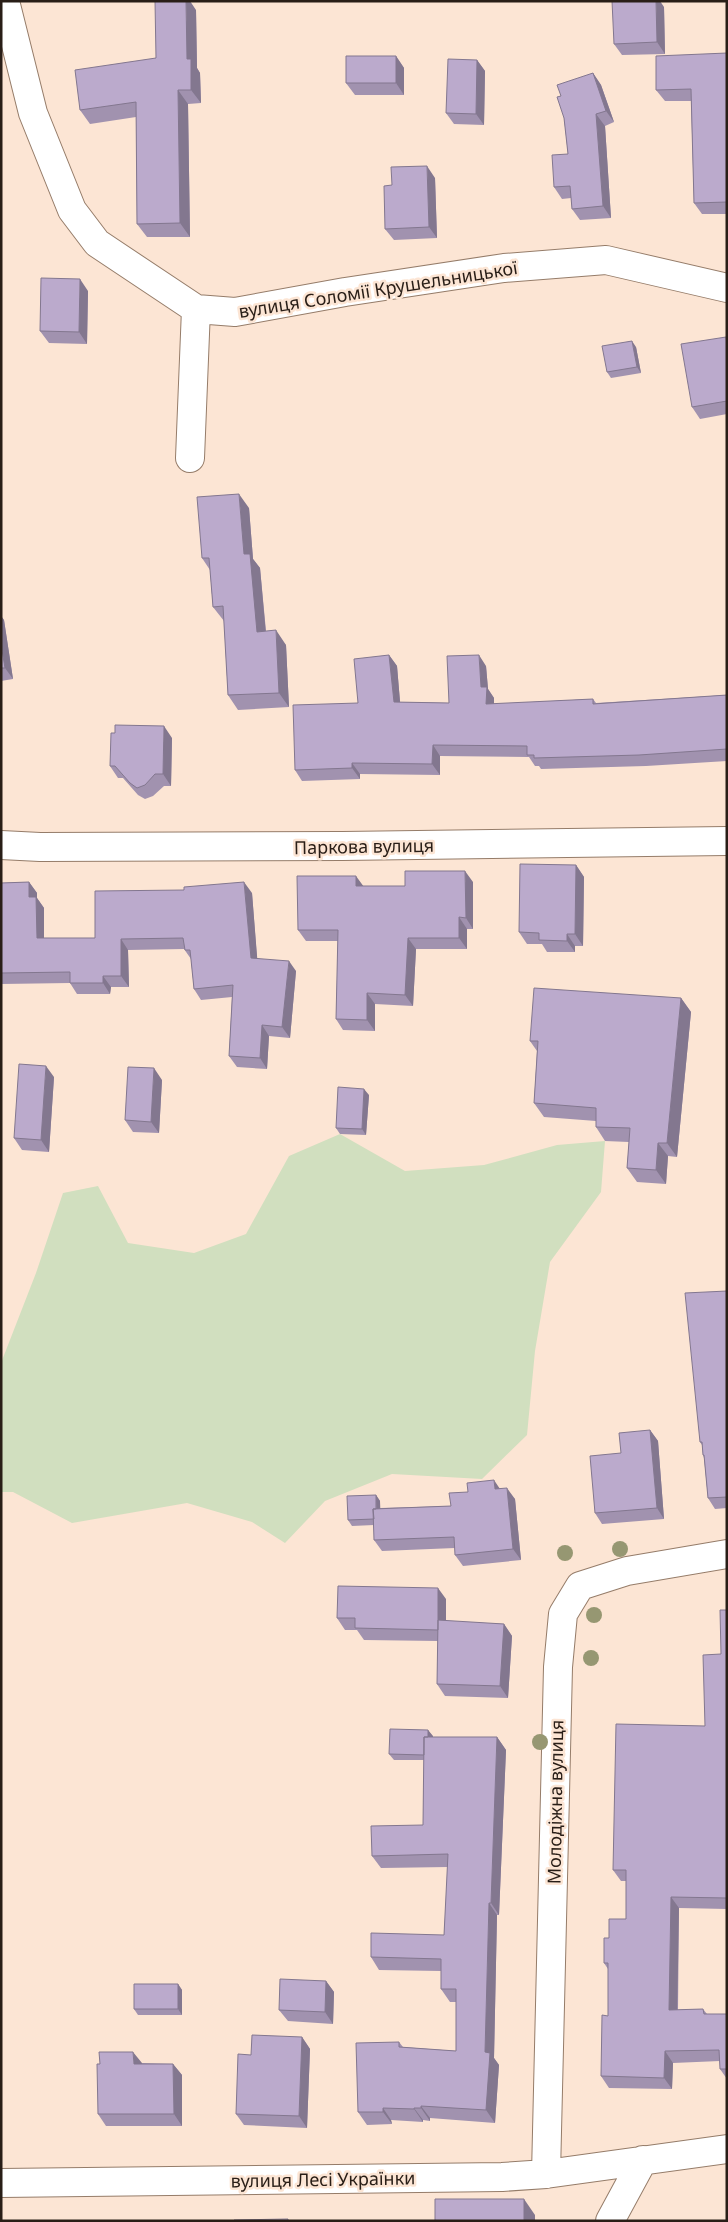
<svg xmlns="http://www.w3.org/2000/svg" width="728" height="2222" font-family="'Noto Sans',sans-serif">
<rect width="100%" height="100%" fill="#fce5d4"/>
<path fill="#d1dfbf" d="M340,1134L405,1171L484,1165L557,1145L605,1141L601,1192L550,1262L535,1351L527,1435L482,1479L392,1474L325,1501L285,1543L252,1522L187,1503L72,1523L13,1492H1V1363L36,1273L63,1193L98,1186L128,1243L194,1253L246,1234L289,1156Z"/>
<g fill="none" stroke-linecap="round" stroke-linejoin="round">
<g stroke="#957c69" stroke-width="30">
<path id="minor" d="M5,1L33,113L72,210L97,243L196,309L235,312L345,292L504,268L606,260L727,288
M190,458L196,309
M1,845L40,847L343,846L727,841
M546,2174L558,1667L563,1614L580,1586L627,1571L727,1554
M1,2183L502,2177L546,2174L727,2149
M610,2221L643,2160"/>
</g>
<use href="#minor" stroke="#fff" stroke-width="28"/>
</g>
<g fill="#969772">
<circle cx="620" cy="1549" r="8"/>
<circle cx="565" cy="1553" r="8"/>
<circle cx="594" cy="1615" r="8"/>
<circle cx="591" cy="1658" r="8"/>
<circle cx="540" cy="1742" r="8"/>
</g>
<path fill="#a192af" d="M664,7L665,54L622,55L614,44Z
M196,10L197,68L200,73L201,103L188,104L190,237H147L137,224L136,117L90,124L80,110L156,58Z
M727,53V214H702L694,203L691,101H665L656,90Z
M396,56L404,68V95H355L346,83Z
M477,60L485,71L484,125L454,124L446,113Z
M593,73L601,85L614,122L605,126L611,218L580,220L572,209L571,198L562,199L554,187L568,154L564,118L561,96Z
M435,178L437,238L394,240L385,229L392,185Z
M88,291L87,344L49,343L40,331Z
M727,338V414L700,419L692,407Z
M636,347L641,373L611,378L607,372Z
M249,508L253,559L260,568L266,631L286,645L289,707L238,710L228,695L224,621L213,607L210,570L202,558Z
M1,616L4,620L13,679L1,681Z
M389,655L397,666L400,702L449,703L486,666L488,689L494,698V704L593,699L596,703L727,695V761L646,766L541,769L539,766H535L529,757L440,756V775L360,774V779L302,781L295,770L358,703Z
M172,738L171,786H164L153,796L145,799L138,795L123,778H118L110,766Z
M576,865L584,877L583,946H575V952H547L542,944H527L519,932Z
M29,882L37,893V898L44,908V938H95L252,893L257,958L296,971L290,1038L269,1036L267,1069L237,1067L229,1056L232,997L201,1000L194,989L191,959L184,949L128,950L129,987H111L110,994H77L70,983L1,984V883Z
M473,882V929H467V949H416L413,1006L375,1004V1031L343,1030L336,1019L338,941H306L298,930L363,886H405Z
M681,998L691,1012L677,1157L668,1156L666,1184L637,1182L627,1168L629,1142L605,1141L596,1127V1121L544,1117L534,1103L537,1051L530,1041Z
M54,1077L49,1152L22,1150L14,1138Z
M162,1080L159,1133L133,1132L125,1120Z
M369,1095L366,1135L340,1134L336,1128Z
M727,1291V1508L715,1509L708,1498L704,1458L703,1455L702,1445L700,1442Z
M650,1430L658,1441L664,1519L602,1524L595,1513Z
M500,1488L515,1499L521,1560L463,1566L455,1555V1548L382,1551L374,1540V1525L352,1526L348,1520L376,1495L380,1501V1508L451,1506Z
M446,1599V1621L504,1624L512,1636L508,1698L445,1696L437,1684L438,1641L364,1640L357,1630H345L337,1618Z
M727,1610V1909L679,1908L678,2010L703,2009L707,2014H727V2079L720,2069V2061L673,2063L672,2089L609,2088L601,2076L608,2016V1969L604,1963L609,1938L626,1919V1881H621L613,1870L705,1726L721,1654Z
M428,1730L433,1737H497L506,1750L499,1915H497L494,2058L499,2065L495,2123L430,2118V2121L423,2120V2122L391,2120L392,2124L367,2125L358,2112L399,2042L403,2047L456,2051V2002H450L441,1989V1971L379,1970L371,1957L444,1935L448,1867L381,1868L372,1856L423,1825L424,1760H394L389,1754Z
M326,1981L334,1992L333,2024L288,2021L279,2010Z
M178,1984L182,1990V2015H138L134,2009Z
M302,2037L310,2049L307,2128L244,2125L236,2114Z
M142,2063L173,2064L182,2075V2126H106L98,2114Z"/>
<path fill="#83778f" d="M186,1H190L196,10L197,68L200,73L201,103L191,90L187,59Z
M656,1H660L664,7L665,54L657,42Z
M396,56L404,68V95L396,83Z
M477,60L485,71L484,125L476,114Z
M593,73L601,85L614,122L606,111Z
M178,90L188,104L190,237L180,223Z
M596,114L605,126L611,218L603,206Z
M427,166L435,178L437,238L429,227Z
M80,279L88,291L87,344L79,332Z
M632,341L636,347L641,373L637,367Z
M239,494L249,508L253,559L260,568L267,646L257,632L244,554Z
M1,616L4,620L13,679L5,668L1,644Z
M276,630L286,645L289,707L279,693Z
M389,655L397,666L401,713L394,702Z
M479,655L486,666L488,689L494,698V715L486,704L481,687Z
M164,726L172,738L171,786L163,774Z
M433,745L440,756V775L432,764Z
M352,763L360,774V779L352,768Z
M576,865L584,877L583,946L575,934Z
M465,871L473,882V929L466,918Z
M356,876L364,887L356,886Z
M29,882L37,893V898L44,908V949L37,938L29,897Z
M244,882L252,893L258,968L251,958Z
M459,917L467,929V949L459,938Z
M567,934L575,946V952L567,941Z
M408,938L416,949L413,1006L405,995Z
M121,939L128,950L129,987L121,976Z
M289,961L296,971L290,1038L282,1027Z
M103,976L111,987L110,994L103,983Z
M367,993L375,1004V1031L367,1020Z
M681,998L691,1012L677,1157L667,1143Z
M262,1025L269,1036L267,1069L260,1058Z
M46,1066L54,1077L49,1152L41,1140Z
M154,1068L162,1080L159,1133L151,1122Z
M364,1089L369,1095L366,1135L362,1129Z
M658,1143L668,1156L666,1184L656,1170Z
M650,1430L658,1441L664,1519L657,1508Z
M494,1480L502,1492L495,1489Z
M507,1488L515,1499L521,1560L513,1549Z
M376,1495L380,1501L381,1525L377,1519Z
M438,1588L446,1599V1641L438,1630Z
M504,1624L512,1636L508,1698L500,1686Z
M428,1730L433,1736L432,1761L428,1755Z
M497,1737L506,1750L499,1915L491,1903Z
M671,1897L679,1908L677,2022L669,2010Z
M489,1903L497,1915L494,2058L499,2065L495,2123L486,2110L485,2052Z
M326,1981L334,1992L333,2024L325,2012Z
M178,1984L182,1990V2015L178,2009Z
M302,2037L310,2049L307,2128L299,2116Z
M665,2051L673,2063L672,2089L664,2078Z
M133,2052L142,2063V2075L134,2064Z
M173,2064L182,2075V2126L174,2114Z
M421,2106L430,2118V2121L421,2108Z
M383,2108L391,2120L392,2124L383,2112Z
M414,2108L423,2120V2122L414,2109Z
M524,2199L535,2215V2221H524Z"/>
<path fill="#bac" stroke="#83778f" d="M155,1H186L187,59H191V90H178L180,223L137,224L136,102L80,110L75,70L156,58Z
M612,1H656L657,42L614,44Z
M727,53V202L694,203L691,89L656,90V56Z
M346,56H396V83H346Z
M448,59L477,60L476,114L446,113Z
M593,73L606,111L596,114L603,206L572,209L570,186L554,187L552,155L568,154L564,118L557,97L561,96L557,85Z
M427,166L429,227L385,229L384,186L392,185L391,167Z
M41,278L80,279L79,332L40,331Z
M726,337L727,344V401L692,407L681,344Z
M632,341L637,367L607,372L602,346Z
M239,494L244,554H250L257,632L276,630L279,693L228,695L223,606L213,607L209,558H202L197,497Z
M1,644L5,668H1Z
M389,655L394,702L449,703L447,656L479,655L481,687H487L486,704L593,699V704L727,695V749L639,755L534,758V755H527V746L433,745L432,764L352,763V768L295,770L293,705L358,703L354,659Z
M115,725L164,726L163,774H155L145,785L137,788L130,783L115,766H110L111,733H115Z
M520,864L576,865L575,934H567V941L539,940V933L519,932Z
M405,871H465L466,918L459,917V938H408L405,995L367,993V1020L336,1019L338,930H298L297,876H356V886H405Z
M29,882V897H36L37,938H95V891L184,890V887L244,882L251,958L289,961L282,1027L262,1025L260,1058L229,1056L233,985L194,989L190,950H185L183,938L121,939V976H103V983H70V972L1,973V883Z
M534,988L681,998L667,1143H658L656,1170L627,1168L630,1128L596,1127V1108L534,1103L538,1041H530Z
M19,1064L46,1066L41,1140L14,1138Z
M128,1067L154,1068L151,1122L125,1120Z
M338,1087L364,1089L362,1129L336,1128Z
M727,1291V1497L708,1498L704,1455H703L702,1442H700L685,1293Z
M650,1430L657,1508L595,1513L590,1456L621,1453L619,1433Z
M494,1480L495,1489L507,1488L513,1549L455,1555L454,1537L374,1540L373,1509L451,1506L449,1493L468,1492L467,1483Z
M376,1495V1509H373L374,1519L348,1520L347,1496Z
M338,1586L438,1588V1630L355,1628V1618H337Z
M720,1610H727V1898L671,1897L669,2010L703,2009L704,2014H727V2069H720L719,2050L665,2051L664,2078L601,2076L602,2015L608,2016V1963H604V1938H609V1919H626V1870H613L616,1724L705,1726L703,1655L721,1654Z
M438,1620L504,1624L500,1686L437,1684Z
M390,1729L428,1730V1737H424V1755L389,1754Z
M424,1737H497L491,1903H489L485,2052L490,2053L486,2110L421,2106V2108H414V2109L383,2108V2112H358L356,2043L399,2042V2047L456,2051V1989H441V1959L371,1957V1933L444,1935L448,1854L372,1856L371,1826L423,1825Z
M280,1979L326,1981L325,2012L279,2010Z
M134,1984H178V2009H134Z
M252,2035L302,2037L299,2116L236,2114L238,2054L251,2055Z
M99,2052H133L134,2064H173L174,2114H98L97,2064H100Z
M435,2199H524V2221H435Z
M288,2219V2221H234V2220Z"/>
<g text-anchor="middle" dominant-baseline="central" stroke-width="5" stroke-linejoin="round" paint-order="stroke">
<g font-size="18" fill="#291e17" stroke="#fce5d4">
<text transform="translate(378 289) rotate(-9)">вулиця Соломії Крушельницької</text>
<text transform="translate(364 846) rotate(-1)">Паркова вулиця</text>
<text transform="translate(555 1802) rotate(-89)">Молодіжна вулиця</text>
<text transform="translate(323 2179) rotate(-1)">вулиця Лесі Українки</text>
</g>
</g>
<rect width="728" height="2222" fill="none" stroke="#291e17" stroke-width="5"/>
</svg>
